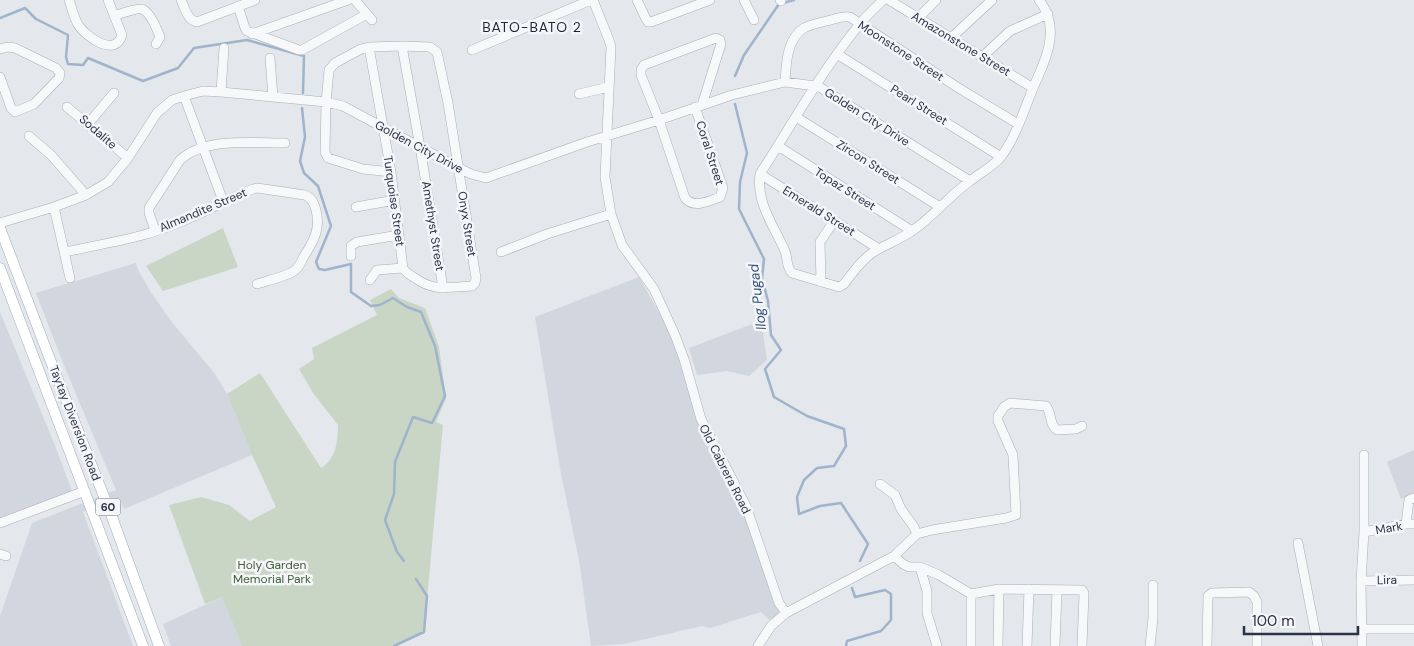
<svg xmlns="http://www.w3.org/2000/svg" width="1414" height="646" font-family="'DM Sans',sans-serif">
<rect width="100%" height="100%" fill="#e4e7ec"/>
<path fill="#d2d6de" d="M136,263L138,270L152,294L171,321L215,374L227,394L252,455L124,509L119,498L83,512L133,646H0V616L32,523L116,490L63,363L36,293Z
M639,277L666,325L687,381L699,425L740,502L780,613L771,621L761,612L710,628L702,626L624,644L591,646L579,560L561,474L535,317Z
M0,312L54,443L72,491L0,519Z
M755,323L763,333L767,360L749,376L727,371L697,375L689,348Z
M1414,450V493L1401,499L1387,462Z
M222,597L242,646H171L163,624Z"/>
<path fill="#c9d6c5" d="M223,228L238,267L163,291L146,266Z
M391,289L399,298L425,308L439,347L446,398L436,422L443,425L424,632L394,646H242L222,597L205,604L169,505L201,497L229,505L250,521L276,507L252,455L227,394L260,373L321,468C336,459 338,441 338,425L313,393L299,369L314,359L312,348L377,315L370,300Z"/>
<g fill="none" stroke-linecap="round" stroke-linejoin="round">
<path stroke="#9fb4cc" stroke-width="2.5" d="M0,18L25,8L36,19L68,35L66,57L68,64L83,65L88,58L143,81L178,68L194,48L247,40L304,56L303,93
M735,76L744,55L779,4L794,0
M735,104L747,153L740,182L739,209L764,259L762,278L768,301L771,335L781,350L765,369L774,397L807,416L844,429L846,446L834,466L817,468L804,480L797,497L799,514L820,506L841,503L868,544L860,561
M302,108L305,137L300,161L304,173L318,186L331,226L316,262L319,269L325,270L351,264V292L371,306L380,305L393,298L407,307L421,312L435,346L445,396L432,423L413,417L395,462L394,494L385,520L397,552L404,561
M394,646L424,632L427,596L416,579
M846,646L847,641L881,631L891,620V594L885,590L855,597L852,588"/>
<g stroke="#a9aeb7" stroke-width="10">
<path id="minor" d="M69,0C72,8 74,19 79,26C87,37 115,58 122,35L108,0
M181,0C185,8 187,20 197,22L255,0
M355,0L372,20
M593,0L609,40L611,47L605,177L611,214L622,245L654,289L675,335L684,359L701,419L746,506L779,603L786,613
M637,0L646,19L648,22H651L710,0
M744,0L754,20
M780,0L781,1
M883,0C875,8 866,16 859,25C821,72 792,124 760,174C756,203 774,226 785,251C788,259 786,267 792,273L839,287L844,284C852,274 860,261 872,253C884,245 899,240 912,231C933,217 949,196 970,181C980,173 991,168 1000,158C1018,135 1025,105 1037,79C1049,53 1059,25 1039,0
M889,0L1033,88
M238,6L245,28L247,31L299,50H302L367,14
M114,16C120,14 136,8 142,9C150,12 157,29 160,37L156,44
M918,18L936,0
M252,34L348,0
M951,38L992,0
M402,46L420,147L443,288
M369,47L391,172L403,268
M0,49L8,47L15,48L56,68L60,73L59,78L34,104L15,112L11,108L0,77
M472,50L591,0
M837,54L1001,157
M982,57L1010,31L1048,14
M270,58L273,97
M785,82C786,64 787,38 804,28C811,24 819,23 827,21C835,19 842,16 850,17L957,87L1018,124
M221,92L224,48
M579,94L609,87
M184,96L223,201
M67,107L128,158
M695,107L723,188L720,197C709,201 694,209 685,198L659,120L641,75V70L644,65L716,38L720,40L721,44L702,105
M796,117L940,207
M88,124L114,93
M29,136L51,155L86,195
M778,146L912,231
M391,172L363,169L328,158L325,152L326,102L329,70L335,63L361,49L369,47L402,46L430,47L437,52L448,103L476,278L475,283L472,286C449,287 434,292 415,278C410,275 406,273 403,268
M760,174L879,249
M54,207L70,278
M356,207L395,200
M0,223L54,207L86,195L108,182L128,158L157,113L172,100L184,96L203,91L221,92L326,102L343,106L459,168L471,174L486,178L587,142L659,120L732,95L785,82L815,86L821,88L970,181
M155,230L149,213V208L180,160C205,137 254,143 285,143
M65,252C91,246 118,242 143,235C181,225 217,204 253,189L257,188L305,195C312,198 314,203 316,210C321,230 313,242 303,258C301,263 298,268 294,271C287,276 266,281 257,284
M501,252L547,234L611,214
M351,256V246L357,242L399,235
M370,280L377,270L403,268
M821,282L820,242L834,221
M880,484L895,495L901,509L914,527L917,534
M0,523L85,491
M1406,524L1409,500L1414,498
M1364,532L1406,524H1414
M1298,543L1318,646
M0,554L6,556
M894,556L903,564L909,567H920L939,575L971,594L999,589L1082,590L1084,593L1082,646
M920,567L927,591V613L937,646
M1361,581L1414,580
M971,594V646
M1361,629H1414
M758,646L771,626L786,613L894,556L917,534L932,530L1006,518L1016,515L1013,455L998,421V416L1004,407L1010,403L1046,406C1052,413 1049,425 1057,430L1076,429L1082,426
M998,646L999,589
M1027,646L1029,589
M1055,646L1057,590
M1150,646L1153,618V585
M1207,646L1208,596L1212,593L1249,592L1254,596L1257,602V646
M1362,646L1361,581L1364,532V455"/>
</g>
<g stroke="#a3abb8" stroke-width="11">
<path id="major" d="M0,228L46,349L112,517L159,646
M0,268L143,646"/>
</g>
<use href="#minor" stroke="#f7f8fa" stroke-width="9"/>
<use href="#major" stroke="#fff" stroke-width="10"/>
</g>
<g text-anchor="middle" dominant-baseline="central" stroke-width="5" stroke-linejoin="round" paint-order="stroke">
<rect fill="#f4f6f9" stroke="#676e7b" stroke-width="1" x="95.5" y="498.5" width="25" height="17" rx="4"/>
<g font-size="11" font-weight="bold" fill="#2b3445">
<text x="108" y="507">60</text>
</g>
<g font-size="12" fill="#2b3445" stroke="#f4f6f9">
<text transform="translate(961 44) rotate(31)">Amazonstone Street</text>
<text transform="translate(901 51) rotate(33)">Moonstone Street</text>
<text transform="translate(919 105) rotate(32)">Pearl Street</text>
<text transform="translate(867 117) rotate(32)">Golden City Drive</text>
<text transform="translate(98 132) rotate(41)">Sodalite</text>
<text transform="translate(419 147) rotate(28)">Golden City Drive</text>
<text transform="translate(710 153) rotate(72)">Coral Street</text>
<text transform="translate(868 162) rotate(32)">Zircon Street</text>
<text transform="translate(845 189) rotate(32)">Topaz Street</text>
<text transform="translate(394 201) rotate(82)">Turquoise Street</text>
<text transform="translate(203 210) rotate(-23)">Almandite Street</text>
<text transform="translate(819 211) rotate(32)">Emerald Street</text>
<text transform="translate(467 224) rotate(81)">Onyx Street</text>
<text transform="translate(433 226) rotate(81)">Amethyst Street</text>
<text transform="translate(75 423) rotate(69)">Taytay Diversion Road</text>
<text transform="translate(725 469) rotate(63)">Old Cabrera Road</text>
<text transform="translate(1389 528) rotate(-10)">Mark</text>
<text transform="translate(1387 580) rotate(-1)">Lira</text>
</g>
<g font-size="12" fill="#3f6138" stroke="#f4f6f9">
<text x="272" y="565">Holy Garden<tspan x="272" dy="14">Memorial Park</tspan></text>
</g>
<g font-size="14" letter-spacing="1" fill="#1d2536" stroke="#f4f6f9">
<text x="532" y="27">BATO-BATO 2</text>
</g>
<g font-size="14" font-style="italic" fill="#34527a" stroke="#f4f6f9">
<text transform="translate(757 297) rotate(-97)">Ilog Pugad</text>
</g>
</g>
<path d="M1244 626v8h114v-8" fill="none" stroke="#2b3445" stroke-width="2.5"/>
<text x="1252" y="626" font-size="15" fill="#2b3445" stroke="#f4f6f9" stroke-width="4" paint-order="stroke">100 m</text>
</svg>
